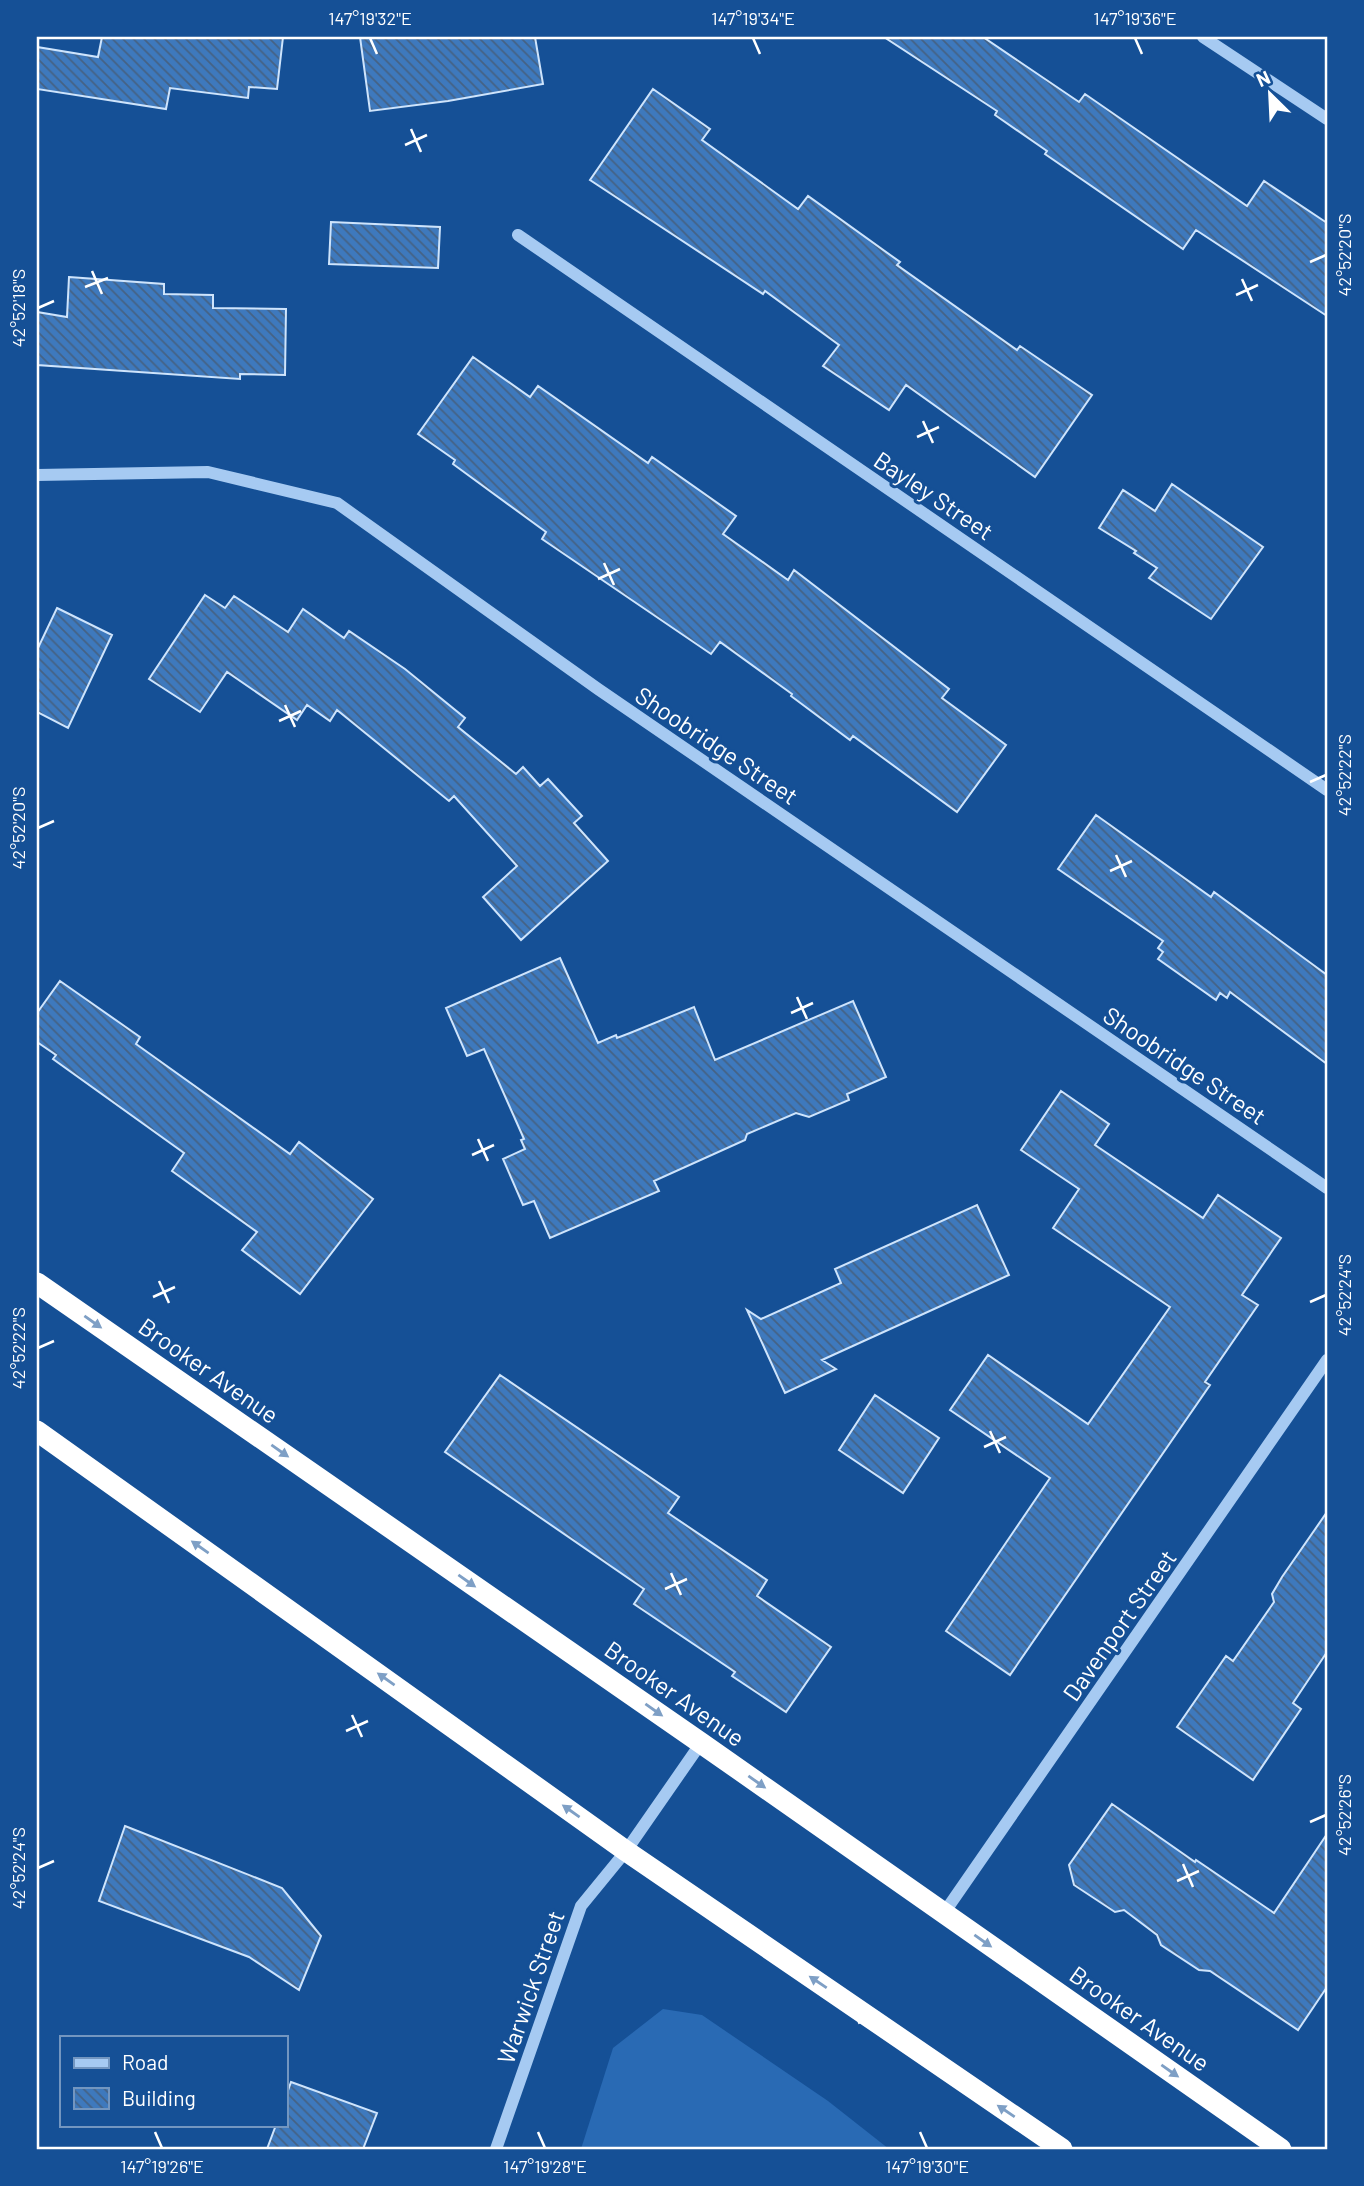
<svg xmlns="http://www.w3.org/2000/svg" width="1364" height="2186" font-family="Barlow,sans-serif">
<defs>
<pattern id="building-back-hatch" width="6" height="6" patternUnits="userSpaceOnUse" patternTransform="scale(1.75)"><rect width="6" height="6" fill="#3e79bd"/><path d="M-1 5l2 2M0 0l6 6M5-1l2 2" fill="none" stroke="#456284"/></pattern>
</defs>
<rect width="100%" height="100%" fill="#155096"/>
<path fill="#296ab4" d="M663,2009L702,2015L828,2101L889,2149H581L613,2048Z"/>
<path fill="url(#building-back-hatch)" stroke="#cee4fc" stroke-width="2" d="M102,37H283L277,89L249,87L248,98L170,88L166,109L37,89V47L98,57Z
M360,37H535L543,84L448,101L370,111Z
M884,37H983L1079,102L1085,94L1247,206L1264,181L1327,223V316L1196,230L1183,249L1045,154L1047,151L995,115L997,111Z
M653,89L710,129L702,140L798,209L808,196L900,262L897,265L1017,350L1020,346L1092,395L1035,477L906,385L889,410L823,366L839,345L765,291L763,294L590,180Z
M331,222L440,227L438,268L329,264Z
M69,277L164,284V294L213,295V308L286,309L285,375L240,374V379L37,365V312L67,317Z
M473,357L530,397L538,386L648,463L652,457L736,516L723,534L788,580L794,570L949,689L942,698L1006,745L957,812L853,736L850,740L791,696L792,694L720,642L711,654L542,539L546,532L453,464L455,460L418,434Z
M1172,484L1263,547L1211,619L1149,578L1157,568L1134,553L1136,551L1099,528L1123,490L1155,511Z
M205,595L225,608L234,596L288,632L303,609L344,638L349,631L405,669L465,718L458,727L516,774L523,767L540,786L548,779L582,816L574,823L608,861L521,940L483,897L517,866L454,796L449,801L337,710L330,721L307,705L297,720L227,672L200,712L149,679Z
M57,608L112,635L68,728L37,712V650Z
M1096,815L1211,897L1214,892L1327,975V1064L1230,992L1227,998L1220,993L1216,1000L1158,959L1163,952L1158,948L1163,941L1058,869Z
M560,958L598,1043L616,1035L617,1038L630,1033L694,1007L715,1060L853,1001L886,1077L847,1094L849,1100L809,1117L796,1113L747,1134L745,1140L654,1181L659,1191L550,1238L534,1201L523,1205L503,1159L525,1149L521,1140L524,1139L484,1049L467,1056L446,1008Z
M60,981L140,1037L136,1044L290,1154L299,1142L373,1199L300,1294L242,1250L257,1232L172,1171L184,1153L53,1059L56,1055L37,1042V1013Z
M1061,1091L1109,1124L1095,1145L1203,1218L1218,1195L1281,1238L1242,1295L1258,1305L1205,1382L1210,1385L1010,1675L946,1631L1050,1478L950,1410L988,1355L1088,1424L1170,1307L1053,1228L1079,1189L1021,1150Z
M977,1205L1009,1275L822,1360L836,1369L785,1393L747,1310L761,1319L841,1283L835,1269Z
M500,1375L679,1497L668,1513L767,1580L757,1596L831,1647L786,1712L732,1676L735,1672L634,1604L644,1589L445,1452Z
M875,1395L939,1438L903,1493L839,1450Z
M1327,1512V1652L1293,1703L1301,1709L1253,1780L1177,1727L1226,1656L1233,1661L1274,1602L1272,1594L1282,1577Z
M1112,1804L1195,1862L1196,1860L1274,1913L1327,1834V1987L1298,2030L1210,1971L1199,1970L1161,1945L1157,1935L1124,1910L1115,1912L1074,1885L1069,1865Z
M125,1826L282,1888L321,1936L299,1990L249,1957L99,1901Z
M291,2082L377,2113L363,2149H267L276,2125H285V2099Z"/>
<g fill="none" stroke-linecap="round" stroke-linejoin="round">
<path stroke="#a6caf2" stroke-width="12" d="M1203,37L1327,119
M518,235L1327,790
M37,475L208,472L337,503L598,689L1327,1188
M944,1913L1327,1360
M496,2149L581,1906L626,1851L701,1743"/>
<path stroke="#fff" stroke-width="21" d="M37,1283L701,1743L1281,2149
M37,1431L626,1851L1062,2149"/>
</g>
<defs><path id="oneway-solid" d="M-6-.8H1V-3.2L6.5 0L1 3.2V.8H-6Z" transform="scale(1.75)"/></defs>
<g fill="#7e9fc5">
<use href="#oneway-solid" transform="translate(93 1322) rotate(35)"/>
<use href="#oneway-solid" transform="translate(280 1451) rotate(35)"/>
<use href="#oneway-solid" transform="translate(200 1547) rotate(-145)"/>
<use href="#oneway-solid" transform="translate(467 1581) rotate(35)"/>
<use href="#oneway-solid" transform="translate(386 1679) rotate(-145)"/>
<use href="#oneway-solid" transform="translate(654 1710) rotate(35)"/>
<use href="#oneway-solid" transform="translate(757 1782) rotate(35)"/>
<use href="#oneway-solid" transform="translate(571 1811) rotate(-145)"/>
<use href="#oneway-solid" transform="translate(983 1941) rotate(35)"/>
<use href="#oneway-solid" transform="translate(818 1982) rotate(-146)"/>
<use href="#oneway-solid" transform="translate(1170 2071) rotate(35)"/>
<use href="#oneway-solid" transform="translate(1006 2111) rotate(-146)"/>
</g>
<path fill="none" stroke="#fff" stroke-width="2.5" d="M370,38L377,54M753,38L760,54M1135,38L1142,54M411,129L421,152M405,145L427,135M1310,262L1326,255M92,271L102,294M1242,279L1252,301M85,287L108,278M1236,295L1258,285M38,308L54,301M923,421L933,443M917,437L939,427M604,563L614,585M598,579L620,569M285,705L295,727M279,721L301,711M1310,782L1326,775M38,828L54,821M1116,855L1126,877M1110,871L1132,861M797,997L807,1019M791,1013L813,1003M478,1139L488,1161M472,1155L494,1145M159,1281L169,1303M153,1297L175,1287M1310,1302L1326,1295M38,1348L54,1341M990,1431L1000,1453M984,1447L1006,1437M671,1573L681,1595M665,1589L687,1579M352,1715L362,1737M346,1731L368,1721M1310,1822L1326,1815M1183,1864L1193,1887M38,1868L54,1861M1177,1881L1199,1871M864,2007L874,2029M858,2023L880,2013M155,2132L162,2148M538,2132L545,2148M920,2132L927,2148"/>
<g text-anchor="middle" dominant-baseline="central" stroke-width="6" stroke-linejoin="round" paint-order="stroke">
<g font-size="24" fill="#fff" stroke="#155096">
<text transform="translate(934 495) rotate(34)">Bayley Street</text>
<text transform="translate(717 745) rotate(34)">Shoobridge Street</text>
<text transform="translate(1185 1065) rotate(34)">Shoobridge Street</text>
<text transform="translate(209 1370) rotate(35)">Brooker Avenue</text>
<text transform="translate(1119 1625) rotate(-55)">Davenport Street</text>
<text transform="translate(675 1693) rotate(35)">Brooker Avenue</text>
<text transform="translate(530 1987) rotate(-71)">Warwick Street</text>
<text transform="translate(1140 2018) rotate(35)">Brooker Avenue</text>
</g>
</g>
<rect width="1364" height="2186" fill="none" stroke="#155096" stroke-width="77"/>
<rect x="60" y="2036" width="228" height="91" fill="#155096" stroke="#7396c0" stroke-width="2"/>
<rect x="74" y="2058" width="35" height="10" fill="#a6caf2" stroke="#7396c0" stroke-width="2"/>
<text x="122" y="2070" font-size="21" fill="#ffffff">Road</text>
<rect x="74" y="2088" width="35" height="21" fill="url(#building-back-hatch)" stroke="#7396c0" stroke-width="2"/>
<text x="122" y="2106" font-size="21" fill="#ffffff">Building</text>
<g transform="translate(1270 94) rotate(336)" stroke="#155096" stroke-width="5" paint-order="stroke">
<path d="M0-5L12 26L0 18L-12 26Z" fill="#ffffff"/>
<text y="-10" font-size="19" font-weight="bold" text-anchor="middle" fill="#ffffff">N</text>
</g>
<rect x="38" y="38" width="1288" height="2110" fill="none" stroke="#fff" stroke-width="2.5"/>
<g font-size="18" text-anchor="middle" fill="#fff">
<text x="370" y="25">147°19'32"E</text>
<text x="753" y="25">147°19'34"E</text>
<text x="1135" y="25">147°19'36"E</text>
<text transform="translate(1345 255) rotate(-90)" y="6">42°52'20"S</text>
<text transform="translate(19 308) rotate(-90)" y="6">42°52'18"S</text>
<text transform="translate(1345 775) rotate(-90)" y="6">42°52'22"S</text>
<text transform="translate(19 828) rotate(-90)" y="6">42°52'20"S</text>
<text transform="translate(1345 1295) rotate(-90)" y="6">42°52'24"S</text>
<text transform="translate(19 1348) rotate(-90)" y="6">42°52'22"S</text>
<text transform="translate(1345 1815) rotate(-90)" y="6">42°52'26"S</text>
<text transform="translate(19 1868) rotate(-90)" y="6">42°52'24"S</text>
<text x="162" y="2173">147°19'26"E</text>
<text x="545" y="2173">147°19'28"E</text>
<text x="927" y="2173">147°19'30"E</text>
</g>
</svg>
